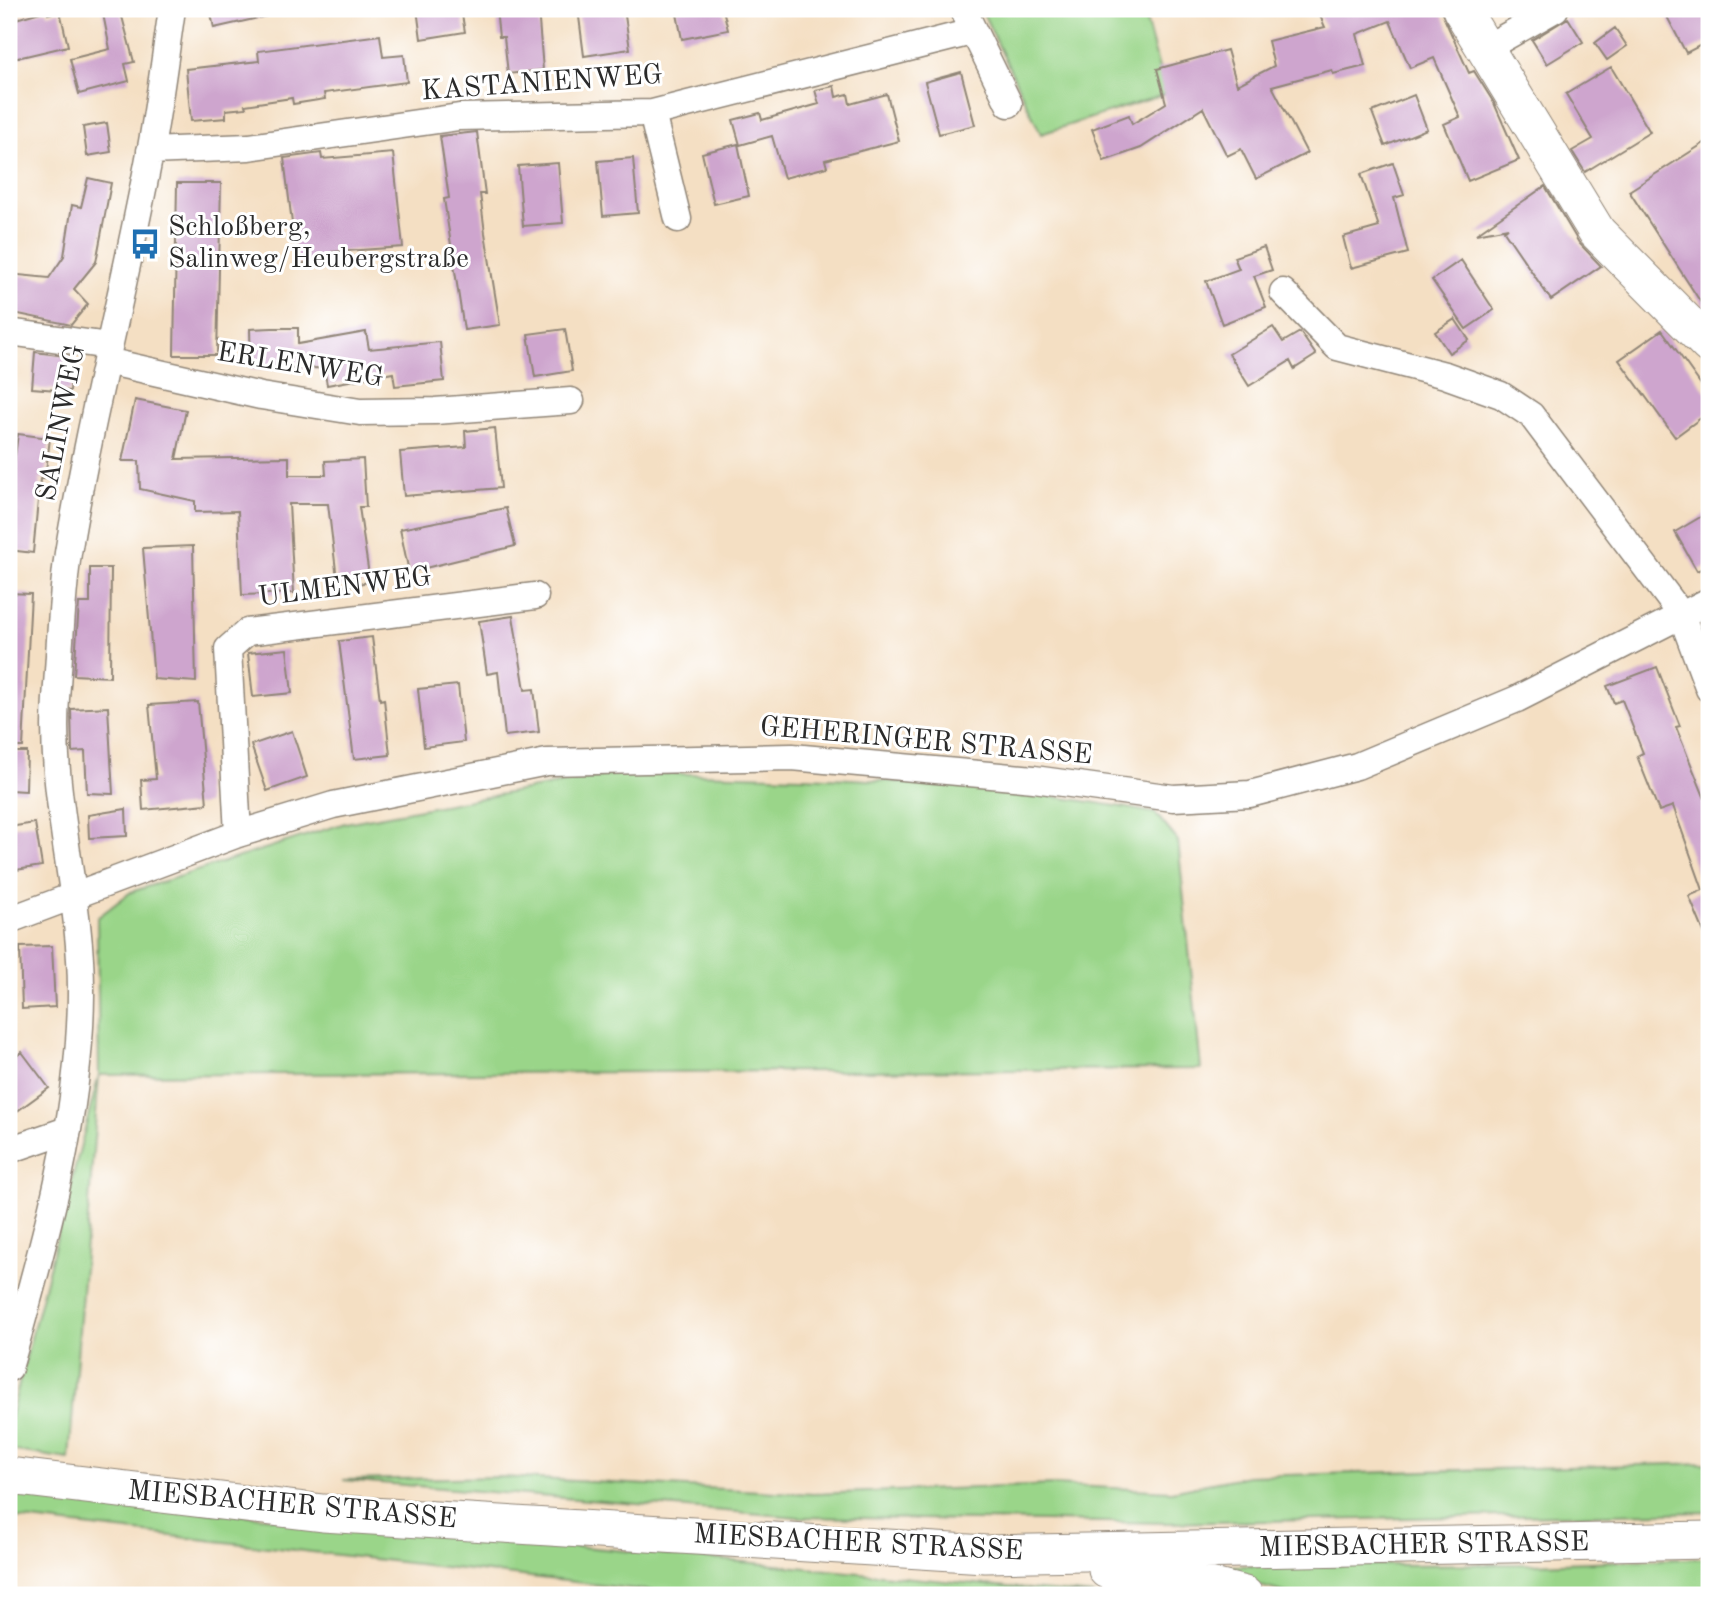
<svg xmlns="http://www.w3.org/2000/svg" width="1718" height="1604" font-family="'Old Standard TT',serif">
<rect width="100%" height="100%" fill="#fff"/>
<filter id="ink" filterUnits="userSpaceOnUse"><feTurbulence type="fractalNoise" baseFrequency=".0143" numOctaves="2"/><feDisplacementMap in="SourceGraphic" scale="14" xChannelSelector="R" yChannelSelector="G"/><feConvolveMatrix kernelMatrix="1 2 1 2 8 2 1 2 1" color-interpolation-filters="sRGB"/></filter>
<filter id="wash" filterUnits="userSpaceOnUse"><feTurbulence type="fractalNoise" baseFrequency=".00686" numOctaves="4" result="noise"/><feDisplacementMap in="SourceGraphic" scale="28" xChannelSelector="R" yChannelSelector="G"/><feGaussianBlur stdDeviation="1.57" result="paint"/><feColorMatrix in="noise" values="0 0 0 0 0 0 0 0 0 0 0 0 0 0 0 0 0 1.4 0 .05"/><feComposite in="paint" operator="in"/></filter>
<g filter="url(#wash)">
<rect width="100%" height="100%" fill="#f4dfc3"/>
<path fill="#9ad589" stroke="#62805a" stroke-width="2" d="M981,9H1143L1166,94L1041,134Z
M617,773C796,775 979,779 1155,813L1178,841L1201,1069L99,1075L69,1459L9,1450V1423L99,1075L97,918L131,892L345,823Z
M1709,1463V1512L1167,1523L797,1517L343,1480L501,1477L813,1494L1054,1485L1171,1491L1248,1476Z
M9,1493L1094,1595H688L14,1518L9,1514Z
M1709,1558V1595H1293L1206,1571L1224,1566L1532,1564Z"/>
<g id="blocks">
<path fill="#cea5ce" d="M102,9H120L134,62L125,64L129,81L79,94L70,59L110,49Z
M210,9H266L267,16L214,28Z
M417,9H461L465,32L421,39Z
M496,9H538L543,70L508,74L504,37H499Z
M578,9H624L630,49L584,56Z
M676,9H723L728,30L682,39Z
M1317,9H1440L1469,73L1474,71L1494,103L1519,160L1468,181L1444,124L1460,117L1434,58L1410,68L1390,21L1357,34L1365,66L1333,74L1332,70L1272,86L1307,153L1256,179L1241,149L1227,156L1203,108L1141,148L1104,161L1092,129L1129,115L1132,124L1166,103L1157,69L1227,50L1237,85L1274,66L1268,41L1325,27Z
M1663,9H1709V41L1686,53Z
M47,10L48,14L60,11L68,46L9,60V21Z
M1568,18L1583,42L1547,64L1532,40Z
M1615,28L1627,46L1607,60L1595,43Z
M380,35L383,57L404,55L407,82L324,93L325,99L293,104L292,98L245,105L246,108L226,110V118L191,121L186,69L259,61L258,51Z
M1611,67L1650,132L1585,172L1572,151L1593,139L1566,94Z
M961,72L975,125L939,134L925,82Z
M834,86L836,97L848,94L850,104L887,94L899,141L825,160L827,167L784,178L772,136L740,145L733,120L760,113L762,120L819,104L815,90Z
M1414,95L1427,129L1385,146L1372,112Z
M107,123L111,152L87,156L83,127Z
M477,132L485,194H480L485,233L500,325L464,330L444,199L449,198L440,136Z
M1709,140V315L1629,191Z
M738,144L749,196L714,204L702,153Z
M321,153L322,159L393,153L403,247L332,252L333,260L297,264L284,158Z
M633,158L638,213L603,216L598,161Z
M558,163L563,223L523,226L518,166Z
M1393,163L1404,195L1394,198L1408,253L1351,268L1343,237L1379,227L1361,174Z
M88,178L111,183L96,262L74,289L88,304L71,325L9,312V274L49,278L64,256L72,205L81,207Z
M177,183H221L217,355H174Z
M1545,186L1579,243L1601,266L1551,300L1504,231L1508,228L1476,234Z
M1264,247L1272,270L1254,276L1266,307L1222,324L1206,281L1239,269L1234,257Z
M1461,260L1494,310L1466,329L1432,280Z
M1455,319L1469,340L1449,353L1435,332Z
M1273,327L1283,342L1300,332L1316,355L1294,369L1290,361L1249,386L1229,354Z
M272,328H298V344L366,332L369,349L440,342L444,381L395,386L393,373L327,385L324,368L251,369L250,329Z
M565,329L572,371L535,377L528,334Z
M1662,330L1709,396V412L1675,437L1619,360Z
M35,352L73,357L70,391L32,388Z
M135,400L186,410L176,459L289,457V475H326L325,461L363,459L366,507H359L370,582L338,587L328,504H289L294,593L242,595L238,511L195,512V501L140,489L139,461H122Z
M495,428L501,488L404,496L400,452L466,447L465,431Z
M18,434L50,438L45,479H40L33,553L9,550V499Z
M506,508L515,546L409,572L400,529Z
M1709,512V565L1697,571L1675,532Z
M193,546L196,682L154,679L143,548Z
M90,568H111L110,677L74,675L79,603H90Z
M9,593L31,594L23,747H9Z
M513,616L525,690L534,689L539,732L505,736L498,672L487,674L479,621Z
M372,637L380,700L384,699L390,755L354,759L339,641Z
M287,649L292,693L253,697L248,653Z
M1657,667L1680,726L1676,727L1709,809V944L1689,896L1703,890L1673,806L1659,811L1637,756L1643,753L1622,700L1614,703L1607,686Z
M458,685L464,742L424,747L418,689Z
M198,702L207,804L143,810L141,780L156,779L149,705Z
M108,707L113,794L87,793L85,751L72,752L71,709Z
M292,731L307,777L267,791L251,745Z
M9,752H27L26,791L9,790Z
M126,809L127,836L89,838L88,815Z
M35,823L42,866L9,871V827Z
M52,946L55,1007L22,1009L20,947Z
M22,1052L49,1088L9,1117V1062Z"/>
</g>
</g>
<g filter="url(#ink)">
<use href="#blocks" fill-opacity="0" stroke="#908577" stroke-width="2"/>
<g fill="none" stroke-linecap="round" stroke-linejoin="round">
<g stroke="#908577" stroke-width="29">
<path id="minor" d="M963,9L1009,104
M1484,49L1555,9
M652,113L678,219
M150,151L249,147L459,117L652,113L972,32
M1283,292L1337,347L1445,375L1501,395L1531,415L1681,614L1709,689
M9,332L109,346
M106,361L261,396L360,412L435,411L571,401
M238,834L228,649L247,632L535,596
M9,920L238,834L333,805L547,762L792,757L1034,779L1173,798L1250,794L1357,766L1517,699L1709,601
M9,1150L67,1130
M9,1368C43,1247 80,1122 81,995C82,895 49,798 56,698C60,651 61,601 68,553C90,419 125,286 150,153C159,105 165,57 172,9"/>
</g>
<g stroke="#908577" stroke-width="39">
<path id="secondary" d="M1461,9L1597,232L1709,345
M9,1476L323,1513L985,1554L1709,1540
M1107,1570L1189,1581L1244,1595"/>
</g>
<use href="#minor" stroke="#fff" stroke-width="26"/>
<use href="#secondary" stroke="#fff" stroke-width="37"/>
</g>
</g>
<defs>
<g id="bus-bare" transform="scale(2.415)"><path d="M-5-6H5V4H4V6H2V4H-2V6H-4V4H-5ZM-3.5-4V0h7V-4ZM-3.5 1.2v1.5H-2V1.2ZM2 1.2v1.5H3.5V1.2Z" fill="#1f6fb2" stroke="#fff" stroke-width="2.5" paint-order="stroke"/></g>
</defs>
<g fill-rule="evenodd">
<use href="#bus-bare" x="145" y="244"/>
</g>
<g text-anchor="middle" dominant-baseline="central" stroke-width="6" stroke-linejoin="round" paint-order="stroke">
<g font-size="28" fill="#2b2b2b" stroke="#fff">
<text transform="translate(542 84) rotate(-4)">KASTANIENWEG</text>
<text transform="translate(300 366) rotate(9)">ERLENWEG</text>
<text transform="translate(62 423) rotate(-79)">SALINWEG</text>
<text transform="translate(345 588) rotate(-7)">ULMENWEG</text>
<text transform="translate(926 742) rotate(5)">GEHERINGER STRASSE</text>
<text transform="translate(292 1506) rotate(5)">MIESBACHER STRASSE</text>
<text transform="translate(858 1544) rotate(3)">MIESBACHER STRASSE</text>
<text transform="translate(1424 1546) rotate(-1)">MIESBACHER STRASSE</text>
</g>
<g font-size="28" fill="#2b2b2b" stroke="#fff" text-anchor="start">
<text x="168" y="228">Schloßberg,<tspan x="168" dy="32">Salinweg/Heubergstraße</tspan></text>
</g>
</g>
<rect width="1718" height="1604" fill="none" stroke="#fff" stroke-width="35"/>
</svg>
